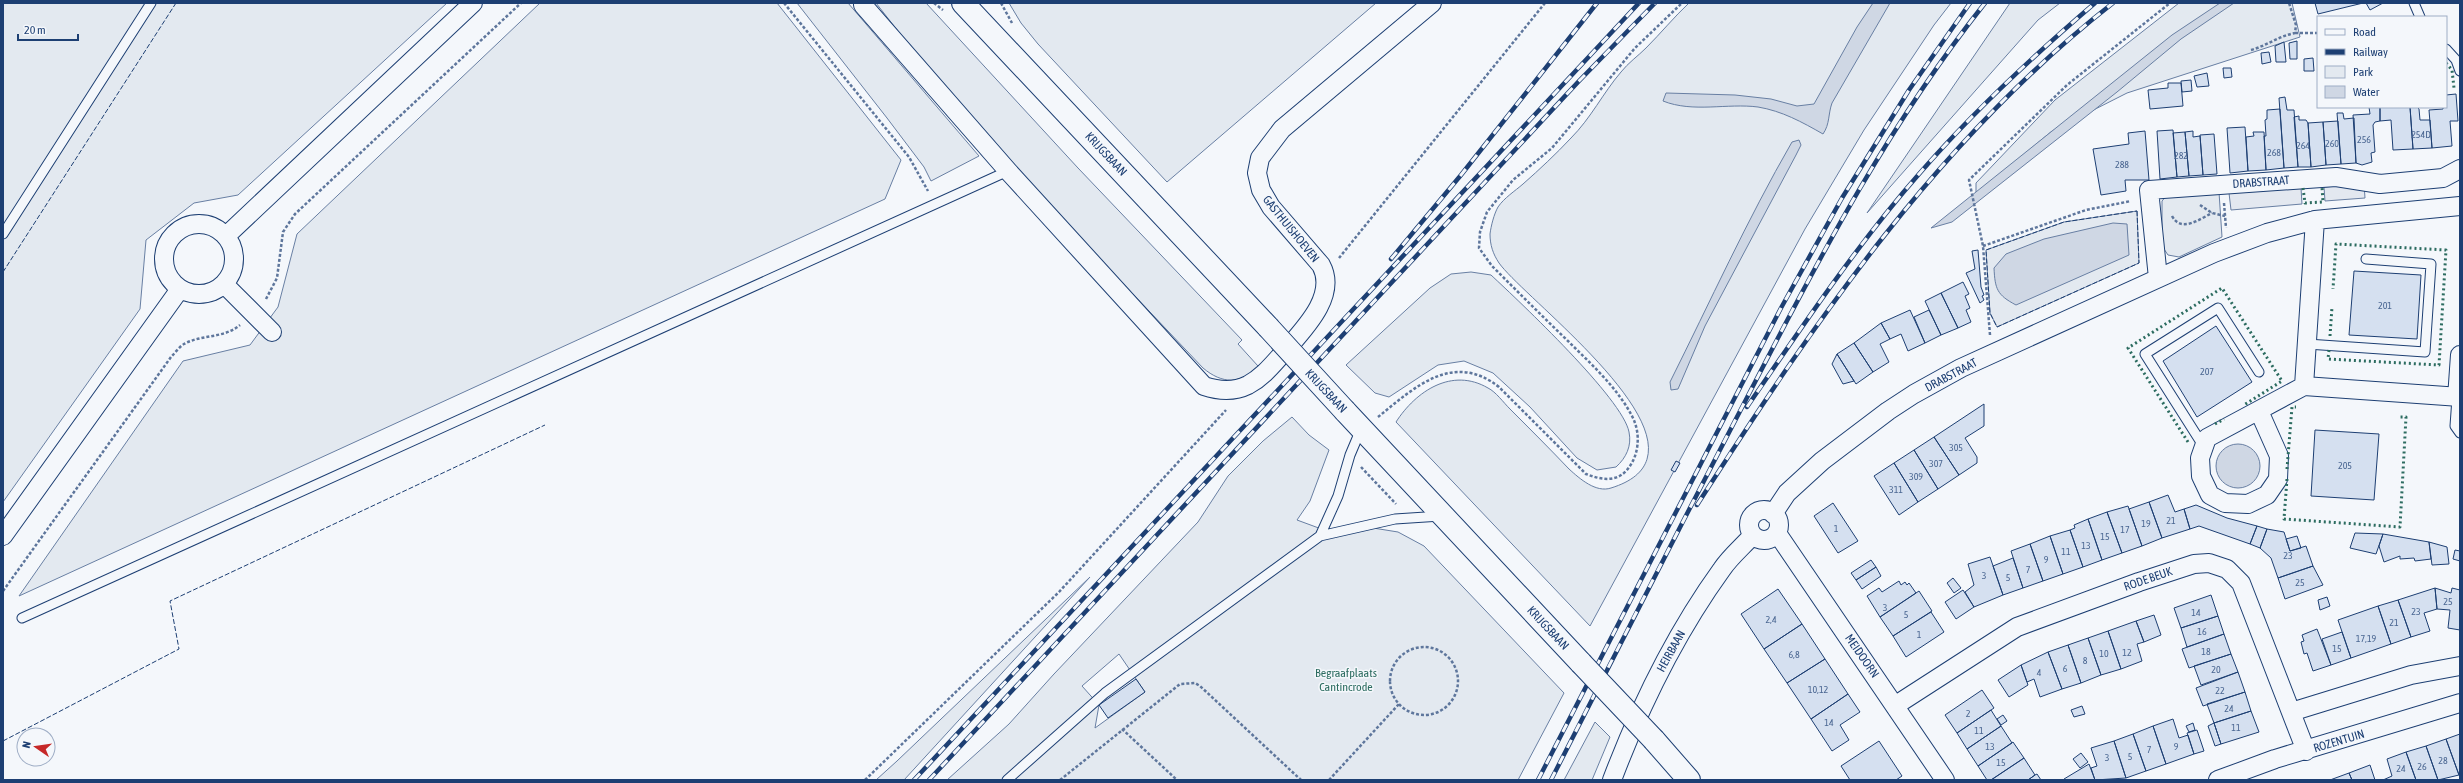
<svg xmlns="http://www.w3.org/2000/svg" width="2463" height="783" font-family="'Asap Condensed',sans-serif">
<rect width="100%" height="100%" fill="#f4f7fb"/>
<path fill="#e3e9f0" stroke="#687fa3" fill-rule="evenodd" d="M3,3H447L238,195L194,203L146,240L140,309L3,502Z
M540,3H777L901,160L885,199L19,596L183,361L250,345L278,307L297,234Z
M797,3H848L979,156L931,181L924,167L887,118Z
M876,3H926L1078,168L1242,340L1238,344L1258,366C1241,385 1222,384 1203,368L1059,216L919,58Z
M1009,3H1376L1167,182L1038,44L1021,23Z
M1689,3H1951L1934,25L1864,130L1805,229L1590,626L1396,422C1416,391 1452,367 1488,388C1496,392 1503,402 1510,409C1530,429 1550,449 1569,469C1580,479 1596,493 1611,488C1731,451 1527,302 1499,263C1493,254 1490,245 1490,234C1491,226 1494,214 1498,207C1504,198 1515,191 1523,184C1540,169 1556,154 1571,138C1591,118 1603,93 1621,72C1628,63 1638,56 1646,48C1661,33 1674,17 1689,3Z
M2010,3H2060L2038,20L1867,213Z
M2179,3H2292L2300,37L2127,93L2052,131L1976,194V183L2055,100Z
M2219,192L2222,237L2179,257L2168,255L2162,246V201L2167,195Z
M2137,211L2139,263L1997,327L1990,313L1986,250L2064,222Z
M1471,272L1491,275C1520,302 1623,399 1629,432C1632,446 1626,458 1616,467L1597,470L1577,458L1530,407L1493,373L1464,361L1438,365L1389,397L1375,393L1346,365L1430,288L1451,274Z
M1292,417L1309,435L1329,450L1310,501L1297,520L1335,534L1367,527L1398,532L1424,546L1564,693L1518,780H947L1009,724L1054,674L1198,522L1228,476L1263,441ZM1119,654L1145,692L1095,728L1099,705L1082,686Z
M1090,577L904,780H876L897,761Z
M1595,722L1610,737L1592,780H1564Z"/>
<path fill="#e3e8f0" stroke="#687fa3" d="M2364,184L2365,198L2325,201L2324,187Z
M2301,188L2302,204L2231,210L2229,193Z"/>
<path fill="#cfd7e4" stroke="#687fa3" d="M1873,3H1890L1832,103C1828,114 1830,124 1823,134C1802,122 1782,111 1758,107C1727,103 1693,113 1663,101L1666,93L1735,95L1771,99L1797,106L1814,104L1857,27Z
M2220,3H2234L2181,39L2117,92L1952,222L1931,228L2172,35Z
M1799,140L1801,145L1796,155L1705,326L1678,389L1671,390L1670,382C1710,302 1747,220 1792,142Z
M2113,223L2127,224L2129,255L2016,305C1997,295 1995,289 1994,268L2006,254L2044,239Z
M2216 466a22 22 0 1 1 44 0a22 22 0 1 1-44 0Z"/>
<path fill="#d5e0f0" stroke="#1d3f73" d="M2315,3H2363L2318,14Z
M2366,3H2383L2370,10Z
M2297,41V59H2290L2289,43Z
M2284,42L2286,62H2276L2275,46Z
M2269,52L2271,62L2262,64L2261,53Z
M2313,58L2314,71H2304V59Z
M2223,68H2231L2232,77L2224,78Z
M2207,73L2209,86L2197,87L2194,76Z
M2191,80L2192,91L2182,92L2181,81Z
M2168,83H2181L2183,106L2150,109L2148,90L2168,88Z
M2456,94L2458,121H2450L2452,146L2432,148L2429,110L2443,109V107H2446V95Z
M2285,97L2287,110H2294L2298,167L2284,168L2279,98Z
M2369,107H2380V121L2375,122L2373,125L2375,152L2371,153L2372,162L2362,165L2356,163L2353,115L2370,114Z
M2380,107H2410L2413,149L2393,150L2391,120L2380,121Z
M2410,107H2417L2419,109L2420,120H2430L2432,148L2413,149Z
M2280,109L2284,168L2266,170L2264,136H2266L2265,120L2267,119V110Z
M2337,113H2343L2344,119L2354,118L2356,163L2341,164Z
M2299,116V120H2306L2308,123L2311,167H2298L2294,117Z
M2338,121L2341,164L2326,165L2323,122Z
M2323,122L2326,165L2311,167L2308,123Z
M2245,127L2248,171L2230,173L2227,128Z
M2173,130L2177,177L2160,179L2157,131Z
M2145,131L2149,180H2125L2126,191L2101,195L2093,149L2129,144L2128,133Z
M2193,131V137L2200,136L2203,175L2189,176L2185,132Z
M2185,132L2189,176L2177,177L2173,133Z
M2253,132H2264L2266,170L2248,171L2246,137L2254,136Z
M2214,134L2217,174L2203,175L2200,135Z
M1978,250L1981,287L1984,295L1982,296L1984,300L1980,303L1966,273L1975,269L1972,251Z
M2354,271L2421,275L2417,339L2349,335Z
M1963,282L1969,294L1965,296L1970,308L1966,310L1971,322L1958,328L1941,293Z
M1941,293L1958,328L1941,335L1925,301Z
M1910,310L1925,343L1908,351L1901,334L1890,339L1881,323Z
M1929,310L1941,335L1925,343L1914,317Z
M1881,323L1890,339L1880,344L1889,362L1873,372L1854,343Z
M2216,326L2252,382L2197,417L2163,361Z
M1854,343L1873,372L1856,384L1837,354Z
M1837,354L1854,381L1843,384L1832,364Z
M1984,404V426L1965,438L1977,457V463L1959,475L1934,437Z
M2315,430L2379,434L2374,500L2311,496Z
M1934,437L1959,475L1938,489L1914,450Z
M1914,450L1938,489L1918,502L1894,463Z
M1676,461L1680,463L1675,472L1671,470Z
M1894,463L1918,502L1899,515L1874,476Z
M2168,495L2175,512L2184,509L2190,529L2162,538L2149,502Z
M2149,502L2162,538L2142,546L2129,509Z
M1833,503L1858,541L1838,553L1814,516Z
M2196,505L2227,518L2257,526L2250,544L2199,526L2190,529L2184,509Z
M2128,506L2142,546L2122,553L2107,512Z
M2107,512L2122,553L2102,560L2088,519Z
M2088,519L2102,560L2083,567L2070,530L2075,528L2074,525Z
M2257,526L2267,529L2260,548L2250,544Z
M2267,529L2284,532L2290,551L2306,546L2313,566L2278,578L2271,558L2260,548Z
M2070,530L2083,567L2063,574L2050,536Z
M2355,533L2383,534L2376,554L2350,548Z
M2383,534L2429,542L2431,559L2415,561L2414,558L2400,559V556L2384,562L2379,546Z
M2050,536L2063,574L2043,581L2030,544Z
M2297,536L2301,548L2290,551L2286,539Z
M2429,542L2447,547L2449,564L2432,565Z
M2030,544L2043,581L2023,588L2011,551Z
M2455,550L2460,551V561L2453,559Z
M1990,557L2003,595L1974,607L1965,592L1974,585L1968,564Z
M2013,558L2023,588L2003,595L1993,566Z
M1871,560L1876,567L1856,580L1851,573Z
M2313,566L2323,585L2285,599L2278,578Z
M1876,567L1881,576L1862,589L1856,580Z
M1953,578L1961,588L1954,593L1947,583Z
M1899,581L1901,585L1905,582L1907,585L1909,583L1916,593L1880,617L1867,596L1879,588L1882,592Z
M2435,588L2437,609L2424,613L2430,631L2411,637L2398,600Z
M2435,588L2451,593L2452,588L2460,590V630L2448,628L2450,610L2437,609Z
M1778,589L1802,624L1764,649L1741,614Z
M1963,590L1974,607L1956,619L1945,602Z
M1919,591L1932,611L1893,636L1880,617Z
M2211,595L2218,616L2181,628L2174,608Z
M2327,597L2330,606L2320,610L2318,600Z
M2398,600L2411,637L2391,644L2378,606Z
M2378,606L2391,644L2351,658L2338,620Z
M1931,612L1944,632L1906,657L1893,636Z
M2154,615L2161,635L2144,642L2136,621Z
M2218,616L2224,634L2187,647L2181,628Z
M2136,621L2144,642L2137,644L2142,661L2121,669L2108,631Z
M1802,624L1825,659L1787,683L1764,649Z
M2317,629L2331,665L2313,671L2307,653L2304,654L2301,642L2304,641L2302,635Z
M2108,631L2121,669L2101,675L2088,638Z
M2342,632L2351,658L2331,665L2322,639Z
M2224,634L2231,654L2189,668L2182,649Z
M2088,638L2101,675L2081,683L2068,645Z
M2068,645L2081,683L2062,689L2048,652Z
M2048,652L2062,689L2040,697L2034,679L2027,682L2021,665Z
M2231,654L2238,672L2201,685L2194,666Z
M1825,659L1848,694L1811,719L1787,683Z
M2021,665L2028,685L2009,697L1998,680Z
M2238,672L2245,692L2203,706L2196,688Z
M1136,679L1145,692L1108,718L1099,705Z
M1982,690L1994,708L1957,733L1945,715Z
M2245,692L2251,711L2214,723L2207,704Z
M1848,694L1860,712L1840,725L1849,740L1832,751L1811,719Z
M2082,706L2085,714L2074,717L2071,710Z
M1991,710L2001,726L1967,749L1957,733Z
M2251,711L2259,732L2221,744L2214,723Z
M2003,715L2007,721L2001,725L1997,719Z
M2173,719L2179,738L2188,735L2194,754L2166,764L2153,726Z
M2193,723L2195,730L2189,732L2186,726Z
M2214,723L2221,744L2215,746L2208,726Z
M2001,726L2012,743L1978,766L1967,749Z
M2153,726L2166,764L2146,771L2133,734Z
M2197,730L2204,751L2194,754L2187,733Z
M2133,734L2146,771L2126,778L2114,741Z
M2460,734V775H2459L2446,739Z
M2446,739L2459,775L2438,780L2426,746Z
M1879,741L1902,776L1896,780H1850L1841,766Z
M2114,741L2126,778L2095,780L2091,768L2097,766L2091,748Z
M2013,742L2024,758L1991,780H1987L1978,766Z
M2426,746L2438,780H2416L2406,752Z
M2406,752L2416,780H2383L2392,776L2387,759Z
M2081,753L2088,762L2080,768L2073,759Z
M2024,758L2035,775L2028,780H1991Z
M2089,764L2095,780H2064V779Z
M2370,765L2375,780H2352L2349,773Z
M2349,773L2352,780H2330Z
M2037,774L2041,780H2028L2035,775Z"/>
<g fill="none" stroke-linecap="round" stroke-linejoin="round">
<g stroke="#1d3f73" stroke-width="11">
<path id="lane" d="M2414,3L2420,17
M2446,49L2456,60L2460,71
M3,234L151,3
M2307,344L2425,352L2431,264L2366,259
M2457,398L2455,426L2460,433
M2204,447L2145,354L2218,308L2259,372
M1320,536L1338,496L1350,455L1361,429
M22,618L1008,171
M1007,780L1105,693L1320,536L1395,519L1441,516"/>
</g>
<g stroke="#1d3f73" stroke-width="20">
<path id="street" d="M863,5L1008,171L1204,386C1219,391 1234,392 1248,385C1263,377 1273,364 1284,352C1303,330 1338,296 1321,265L1271,207L1261,190L1257,173L1260,158L1282,129L1432,3
M164 259a35 35 0 1 1 70 0a35 35 0 1 1-70 0Z
M226,236L473,3
M2158,278L2149,190L2336,177L2380,184L2443,178L2460,169
M224,284L272,332
M2304,386L2460,397
M2457,398L2460,355
M2259,411L2279,456L2278,479L2267,495L2248,504L2225,503L2210,495L2201,476L2200,458L2207,438L2304,386L2315,220
M1749 525a15 15 0 1 1 30 0a15 15 0 1 1-30 0Z
M1773,514L1787,493L1822,461L1888,411L1914,394L1961,368L2214,253L2267,233L2315,220L2460,206
M1777,533L1945,780
M3,536L180,289
M1896,705L2017,627L2139,582L2194,564L2209,563L2227,569L2241,583L2306,751
M2291,712L2411,675L2460,666
M1612,780C1640,706 1675,634 1722,569C1730,557 1742,547 1752,536
M2218,780L2275,759L2460,703"/>
</g>
<g stroke="#1d3f73" stroke-width="24">
<path id="primary" d="M963,3L1268,327
M1345,411L1581,663
M1654,740L1689,780"/>
</g>
<path stroke="#5e769c" stroke-width="2.5" stroke-dasharray="3 2" stroke-linecap="butt" d="M784,3L909,157L928,191
M934,3L943,10
M1001,3L1012,23
M2295,33H2318
M2251,50C2266,46 2279,36 2295,33L2296,25L2289,3
M2224,203L2226,228
M2200,205L2212,213L2225,216
M2172,216C2181,233 2200,219 2212,213
M1983,246L2086,210L2131,201
M1339,258L1545,3
M266,299L277,278L283,232L295,214L521,3
M1990,335L1983,246L1969,180L2067,85L2170,3
M1378,417C1415,387 1453,351 1499,387L1586,474C1599,479 1615,483 1626,471C1639,457 1641,435 1633,418C1618,388 1591,364 1568,341C1542,316 1517,291 1492,266L1479,248L1480,232L1487,212L1513,180L1552,148L1635,48L1682,3
M1361,467L1396,504
M3,591L171,357C175,353 179,347 184,344C202,334 223,339 240,325
M1390 681a34 34 0 1 1 68 0a34 34 0 1 1-68 0Z
M1122,729L1177,780
M865,780L1059,592L1226,410
M1060,780L1180,684L1195,683L1200,686L1301,780
M1329,780L1399,704"/>
<use href="#lane" stroke="#f4f7fb" stroke-width="9"/>
<use href="#street" stroke="#f4f7fb" stroke-width="18"/>
<use href="#primary" stroke="#f4f7fb" stroke-width="22"/>
<g stroke="#1d3f73" stroke-width="4.5">
<path id="rail" d="M1391,259L1461,175L1597,3
M1747,407C1801,328 1856,246 1919,174C1973,112 2033,56 2095,3
M1697,505C1814,322 1940,138 2113,3
M914,780L1639,3
M929,780L1579,81L1655,3
M1538,780L1781,308L1842,198L1909,90L1970,3
M1551,780C1618,648 1685,517 1753,386C1821,254 1892,120 1985,3"/>
</g>
<use href="#rail" stroke="#f4f7fb" stroke-width="3" stroke-dasharray="9" stroke-linecap="butt"/>
<g stroke="#1d3f73" stroke-width="24" stroke-linecap="butt">
<path id="primary-bridge" d="M1268,327L1345,411
M1581,663L1654,740"/>
</g>
<use href="#primary-bridge" stroke="#f4f7fb" stroke-width="22"/>
<path stroke="#2c6c60" stroke-width="3" stroke-dasharray="2 3" stroke-linecap="butt" d="M2446,63L2452,70L2454,88
M2303,188L2305,203L2323,202L2322,187
M2330,336L2332,307
M2329,350L2328,359L2439,365L2446,250L2336,244L2333,289
M2215,424L2224,419
M2188,442L2128,348L2222,288L2282,381L2244,405
M2287,469L2292,407H2296
M2287,479L2284,519L2400,527L2406,417H2398"/>
<path stroke="#1d3f73" stroke-width="1" stroke-dasharray="5 2" stroke-linecap="butt" d="M2137,211L2139,263L1997,327L1990,313L1986,250L2064,222Z
M3,272L176,3
M3,741L179,649L170,601L545,425"/>
</g>
<g text-anchor="middle" dominant-baseline="central" stroke-width="3" stroke-linejoin="round" paint-order="stroke">
<g font-size="10" fill="#4b6792">
<text x="2421" y="134">254D</text>
<text x="2364" y="139">256</text>
<text x="2332" y="143">260</text>
<text x="2303" y="145">264</text>
<text x="2274" y="152">268</text>
<text x="2181" y="155">282</text>
<text x="2122" y="164">288</text>
<text x="2385" y="305">201</text>
<text x="2207" y="371">207</text>
<text x="1956" y="447">305</text>
<text x="1936" y="463">307</text>
<text x="2345" y="465">205</text>
<text x="1916" y="476">309</text>
<text x="1896" y="489">311</text>
<text x="2171" y="520">21</text>
<text x="2146" y="523">19</text>
<text x="1836" y="528">1</text>
<text x="2125" y="529">17</text>
<text x="2105" y="536">15</text>
<text x="2086" y="545">13</text>
<text x="2066" y="551">11</text>
<text x="2288" y="555">23</text>
<text x="2046" y="559">9</text>
<text x="2028" y="569">7</text>
<text x="1984" y="575">3</text>
<text x="2008" y="577">5</text>
<text x="2300" y="582">25</text>
<text x="2448" y="601">25</text>
<text x="1885" y="607">3</text>
<text x="2416" y="611">23</text>
<text x="2196" y="612">14</text>
<text x="1906" y="614">5</text>
<text x="1771" y="619">2,4</text>
<text x="2394" y="622">21</text>
<text x="2202" y="631">16</text>
<text x="1919" y="634">1</text>
<text x="2366" y="638">17,19</text>
<text x="2337" y="648">15</text>
<text x="2206" y="651">18</text>
<text x="2127" y="652">12</text>
<text x="2104" y="653">10</text>
<text x="1794" y="654">6,8</text>
<text x="2085" y="660">8</text>
<text x="2065" y="668">6</text>
<text x="2216" y="669">20</text>
<text x="2039" y="672">4</text>
<text x="1818" y="689">10,12</text>
<text x="2220" y="690">22</text>
<text x="2229" y="708">24</text>
<text x="1968" y="713">2</text>
<text x="1829" y="722">14</text>
<text x="2236" y="727">11</text>
<text x="1979" y="730">11</text>
<text x="1990" y="746">13</text>
<text x="2176" y="746">9</text>
<text x="2149" y="749">7</text>
<text x="2130" y="756">5</text>
<text x="2107" y="757">3</text>
<text x="2443" y="760">28</text>
<text x="2001" y="762">15</text>
<text x="2422" y="766">26</text>
<text x="2401" y="768">24</text>
</g>
<g font-size="12" fill="#1d3f73" stroke="#f4f7fb">
<text transform="translate(1106 154) rotate(47)">KRIJGSBAAN</text>
<text transform="translate(2261 182) rotate(-4)">DRABSTRAAT</text>
<text transform="translate(1291 229) rotate(51)">GASTHUISHOEVEN</text>
<text transform="translate(1951 375) rotate(-28)">DRABSTRAAT</text>
<text transform="translate(1326 391) rotate(47)">KRIJGSBAAN</text>
<text transform="translate(2148 579) rotate(-19)">RODE BEUK</text>
<text transform="translate(1548 628) rotate(47)">KRIJGSBAAN</text>
<text transform="translate(1671 651) rotate(-61)">HEIRBAAN</text>
<text transform="translate(1862 656) rotate(55)">MEIDOORN</text>
<text transform="translate(2339 741) rotate(-17)">ROZENTUIN</text>
</g>
<g font-size="12" fill="#2c6c60" stroke="#f4f7fb">
<text x="1346" y="673">Begraafplaats<tspan x="1346" dy="14">Cantincrode</tspan></text>
</g>
</g>
<rect width="2463" height="783" fill="none" stroke="#1d3f73" stroke-width="8"/>
<rect x="2317" y="16" width="130" height="92" fill="#f4f7fb" stroke="#9eadc5"/>
<rect x="2325" y="29" width="20" height="6" fill="#f4f7fb" stroke="#9eadc5"/>
<text x="2353" y="36" font-size="12" fill="#1d3f73">Road</text>
<rect x="2325" y="49" width="20" height="6" fill="#1d3f73" stroke="#9eadc5"/>
<text x="2353" y="56" font-size="12" fill="#1d3f73">Railway</text>
<rect x="2325" y="66" width="20" height="12" fill="#e3e9f0" stroke="#9eadc5"/>
<text x="2353" y="76" font-size="12" fill="#1d3f73">Park</text>
<rect x="2325" y="86" width="20" height="12" fill="#cfd7e4" stroke="#9eadc5"/>
<text x="2353" y="96" font-size="12" fill="#1d3f73">Water</text>
<g transform="translate(36 747) rotate(283)"><circle r="19" fill="#f4f7fb" stroke="#9eadc5"/>
<path d="M0-3L7 15L0 10L-7 15Z" fill="#c62828"/>
<text y="-6" font-size="11" font-weight="bold" text-anchor="middle" fill="#1d3f73">N</text>
</g>
<path d="M18 34v6h60v-6" fill="none" stroke="#1d3f73" stroke-width="2"/>
<text x="24" y="34" font-size="12" fill="#1d3f73" stroke="#f4f7fb" stroke-width="3" paint-order="stroke">20 m</text>
</svg>
